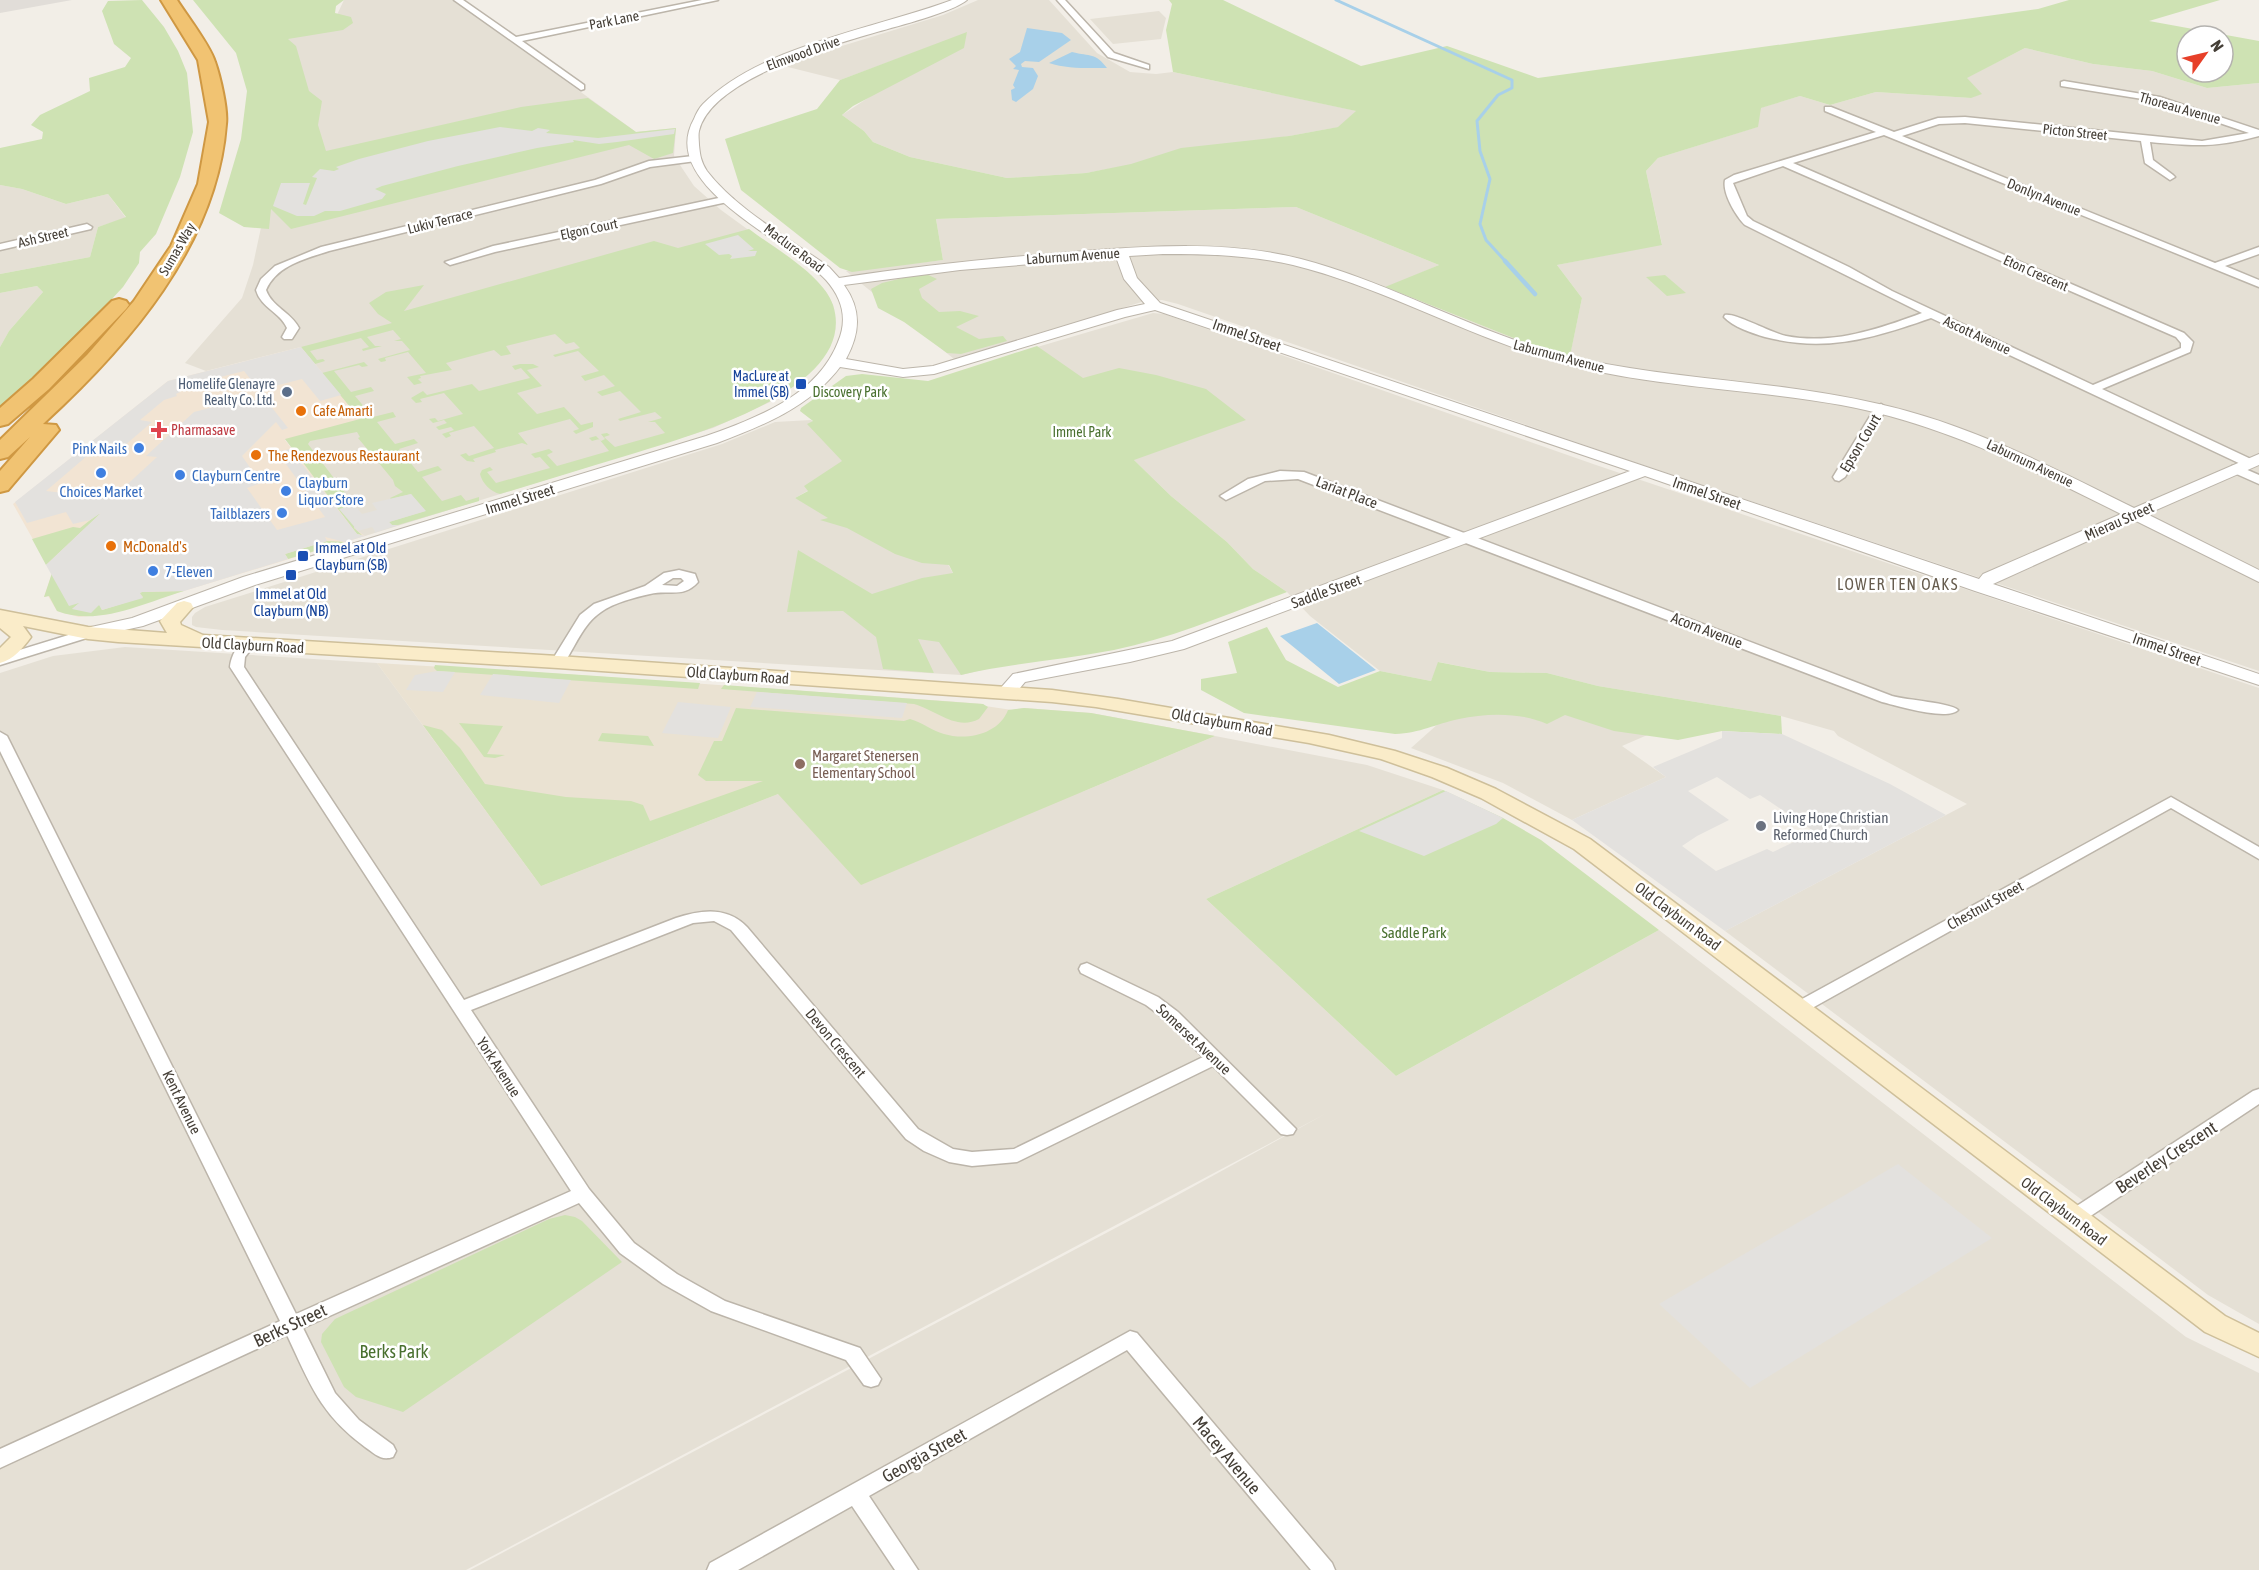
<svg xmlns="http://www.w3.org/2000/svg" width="2259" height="1570" font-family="'Asap Condensed',sans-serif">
<rect width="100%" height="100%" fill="#f2eee7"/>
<path fill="#e5e0d5" d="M344,0H454L636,132L676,128L674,156L694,186L721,210L808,273L827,293L833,305L835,324L830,346L822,359L797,384L770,402L713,428L365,536L362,535L354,528L285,439L360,419L301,347L206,371L185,363L242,298L253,265L266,204L273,31L335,19Z
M978,0H1049L1097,53L1130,72L1156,74L1173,72L1357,111L1339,127L1086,173L1007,178L910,157L873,142L864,131L842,115L967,33L840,80L780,65L943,15Z
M1159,11L1166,18L1161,39L1113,44L1090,19Z
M2025,48L2093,64L2152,71L2207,88L2259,83V671L1628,460L1178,304L1162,300L1145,301L954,359L846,271L943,260L936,219L1296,207L1439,265L1386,288L1521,341L1570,355L1582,298L1557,265L1662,244L1646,171L1658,158L1757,127L1760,108L1800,96L1830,105L1876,92L1971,98L1966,78Z
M0,185L22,189L66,204L108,194L126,218L98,227L90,257L0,274Z
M37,286L43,292L9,331L0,347V293Z
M1153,313L1164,314L1596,465L2259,688V1324L2208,1295L2175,1270L1725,931L1967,804L1838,736L1834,731L1781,716L1598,686L1547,673L1490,672L1439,662L1431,681L1380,671L1310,616L1287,592L1253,569L1227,542L1171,496L1134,460L1007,356Z
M811,420L858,462L795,498L943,555L1003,665L961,675L222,630L196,627L192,625V617L195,613L205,607L722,444L775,422Z
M125,647L377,663L541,886L778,794L1082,792L1215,736L1367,765L1443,790L1206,899L1396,1076L1659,930L2186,1337L2259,1373V1570H470L1176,1196L1325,1114L466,1570H0V673L53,656Z
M1466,699L1554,710L1652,733L1622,746L1666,777L1572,820L1503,783L1411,748Z"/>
<path fill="#f2e4d3" d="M301,347L361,419L285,440L354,528L365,536L108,614L79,617L57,611L48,596L44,597L52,573L13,504L168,381Z"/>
<path fill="#e1ddd8" d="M0,0H72L0,13Z"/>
<path fill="#eae2d2" d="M377,663L579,675L945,701L983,704L985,706L1012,710L1024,708L1091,713L1215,736L861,885L778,794L541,886Z"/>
<path fill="#cee2b3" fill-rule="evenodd" d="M142,0L164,27L178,51L187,73L193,132L180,177L156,234L140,252L139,263L123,287L24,394L0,408V347L9,331L43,292L37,286L0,293V274L90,257L98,227L126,217L108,194L66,204L22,189L0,185V148L42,139L43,132L31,125L40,115L90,91L89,78L125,67L131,58L114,44L102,11L108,1Z
M193,0H344L336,6L335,13L351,17L353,23L343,30L288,39L296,46L309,91L322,101L318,125L326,151L521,107L588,98L636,132L676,128L673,153L654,159L629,145L291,229L271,209L269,229L244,227L219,213L241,139L247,91L236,53Z
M1169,0H1223L1361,66L1447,46L1538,78L2038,9L2069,0H2220L2149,21L2259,41V83L2207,88L2152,71L2093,64L2025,48L1967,78L1982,94L1971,98L1876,92L1830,105L1800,96L1761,108L1758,127L1658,158L1646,171L1662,245L1557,265L1582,298L1570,356L1521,341L1385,287L1439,265L1296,207L936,219L943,260L852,272L840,268L741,190L725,139L817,109L840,80L967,32L964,48L853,106L842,115L864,131L873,142L910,157L1007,178L1086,173L1131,164L1181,148L1289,136L1338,127L1356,111L1173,72L1166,30L1172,4ZM2187,36H2223V72H2187Z
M749,229C774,248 823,275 833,305C861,392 679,439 622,457C582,469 541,482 500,494C491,492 482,483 480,474L482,470L490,467L493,470L487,472L496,483L550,468L540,457L535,458L531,454L549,449L553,452L547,455L557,466L609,451L599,439L592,441L589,438L596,436L601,441L605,439L601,434L607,433L610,435L604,437L615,447L665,433L655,422H648L662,418L655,412L620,421L618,419L641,412L620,391L602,396L597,392L615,386L604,375L585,381L581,376L599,371L578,351L555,357L553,355L580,348L574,342L566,344L555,334L506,346L511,354L501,356L494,350L446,363L452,370L420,376L421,378L418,379L422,383L414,385L407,377L426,373L408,352L385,358L386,361L381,362L378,359L410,350L402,341H394L401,339L393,330L367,337L375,346H382L363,351L362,349L369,347L361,338L310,351L317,360L323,359L325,361L315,364L301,347L392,323L378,314L369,303L386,292L424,285L404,311L654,241L678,248Z
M924,273L937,279L919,289L922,298L939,312L960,311L979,316L956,327L979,339L1003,336L1007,341L961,354L947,353L904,322L878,308L871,289L882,283Z
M1665,275L1686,293L1667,296L1646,277Z
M1037,346L1083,378L1119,368L1156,375L1206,389L1246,420L1134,460L1171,496L1227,542L1253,569L1287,592C1230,613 1174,638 1114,650C1063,660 1012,663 961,675L939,642L918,639L934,673L883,669L876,637L843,611L787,612L798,550L872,594L922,578L953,573L949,565L922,563L895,554L847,528L820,520L828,518L795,498L808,491L804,486L842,461L807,424L813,421L800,411L801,408L846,376L862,374L928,381Z
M364,362L368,366L362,367L359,365L334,371L351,392L371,387L374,391L355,396L373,417L393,412L396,417L377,422L395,444L414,439L418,443L399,449L418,472L438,466L442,470L422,477L442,501L461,495L466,501L479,497V501L398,525H392L389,522L425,511L411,494L391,499L390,498L403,492L395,486L393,480L358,438L360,437L357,432L310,441L308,444L352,502H358L360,505H354V528L362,535L357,534L285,439L360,419L322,373Z
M520,364H533L539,367L527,370L542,386L517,393L537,414L564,407L581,425L593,422V427L576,434L573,431L579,429L570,419L518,433L528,445L522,443L495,450L496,452L473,459L475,462L467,461L460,455L466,453L469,456L494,448L474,426L449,433L451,436L446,438L442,434L454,430L451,427L439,430L436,427L447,423L444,420L433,423L429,419L435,418L438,421L463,414L444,393L420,399L422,402L416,403L411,398L423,391L427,395L472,384L479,391L530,378L521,368L515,370L512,366Z
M98,514H100L46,565L32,539L73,527L80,528Z
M327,541L345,542L288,559L285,554Z
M52,573L69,605L81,602L72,609L100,605L102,610L143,597L139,593L142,592L184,591C144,603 98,627 57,611L49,596L44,597Z
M1267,627L1286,660L1338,687L1380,671L1431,681L1438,662L1490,672L1547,673L1598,686L1781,716L1782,734L1722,731L1678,740L1614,731L1565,715L1547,724C1521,712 1486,713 1459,719C1435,724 1421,733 1395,734L1244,713L1201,690V679L1237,673L1228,642Z
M435,665L700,683L698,689L437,671L434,668Z
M724,685L983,704L988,707L979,719C956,731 936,710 914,704L721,689Z
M736,708L904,721L910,719C922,722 932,731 944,734C967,741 999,734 1008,710L1024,708L1091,713L1215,736L861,885L778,794L541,886L423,725L442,730L460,748L485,784L566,797L631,801L643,805L650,821L763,781H706L698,775L714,741H722Z
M459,723L503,726L487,754L505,755L495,758L484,757Z
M602,733L648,736L654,746L598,741Z
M1443,790L1503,818L1541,840L1659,930L1396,1076L1206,899Z
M565,1215L575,1217L582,1221L622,1262L403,1412L356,1397L344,1387L321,1342L322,1334L335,1319L549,1219Z"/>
<path fill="#e3e1de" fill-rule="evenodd" d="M500,127L532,131L538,128L550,130L546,133L598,138L675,129L674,134L617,142L599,144L573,140L574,142L537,148L458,166L382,186L375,189L386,194L382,199L340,211H325L314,216H297L273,206L281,183H310L303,204L306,205L317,178L312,177L320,169L334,171L339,169L336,167L359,159L428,141Z
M738,235L754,249L748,251H757L755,256L730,259L732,256L729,254L719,255L705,244Z
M301,347L341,395L320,401L302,379L259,390L244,371L177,388L180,392L176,394L177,396L164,400L140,420L152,422L117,452L94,450L46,491L99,497L119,492L157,457L146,456L194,412L249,398L260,402L266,400L288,428L282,430L276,422L242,456L261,483L247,488L277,530L325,517L277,452L290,449L357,534L365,536L345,542L325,537L327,541L285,554L288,559L184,591L142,592L140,593L143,598L102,610L99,605L91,613L72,609L79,603L69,606L46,565L101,513L90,520L73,524L66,512L27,523L15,502L168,381Z
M411,494L426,511L389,522L392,525H398L374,533L375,531L372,527L358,531L339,509L354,505L362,514L377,510L372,503Z
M437,671L455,672L443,692L406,690L415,675Z
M493,674L571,680L559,703L480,695Z
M757,692L894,702L907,703L902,718L750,707Z
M678,702L731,707L718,738L662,733Z
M1722,731L1782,734L1890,784L1946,815L1725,931L1572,820L1666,777L1653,767L1722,738ZM1717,777L1750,799L1760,795L1815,832L1773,852L1767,849L1716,871L1682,846L1697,836L1729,820L1688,791Z
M1446,791L1503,818L1496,824L1424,856L1359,831Z
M1898,1164L1992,1238L1750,1388L1659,1304Z"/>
<path fill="#a8d0e9" d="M1027,28L1062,33L1071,40L1039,62L1025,61L1021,64L1022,67L1033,68L1038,76L1033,89L1016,102L1012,100L1011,90L1015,88L1013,85L1019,70L1013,69L1016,66L1009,59L1020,52Z
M1072,52C1091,57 1095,52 1107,68C1087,68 1067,69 1049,63Z
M1317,623L1376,670L1339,684L1280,636Z"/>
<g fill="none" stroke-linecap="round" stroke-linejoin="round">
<path stroke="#a8d0e9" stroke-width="3" d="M1336,0L1512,80V88L1498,95L1477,121L1480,151L1490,179L1480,224L1486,240L1507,263"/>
<path stroke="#a8d0e9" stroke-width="4.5" d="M1505,261L1535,294"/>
<g stroke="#bcb5aa" stroke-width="3">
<path id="minor" d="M454,0H463L516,37L702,0H718L522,41L584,85V89L581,90Z
M1057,0H1065L1114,53L1149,65V69L1108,57Z
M2064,81L2160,97L2259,130V136C2216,148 2193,146 2150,142L2153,160L2173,175L2175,177L2170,180L2145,163L2141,141L1965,123L1939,124L1902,136L2215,263L2259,247V254L2225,266L2259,280V287L1884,135L1793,163L2184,333L2193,342L2190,352L2102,389L2253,460V466H2245L1931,318C1874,338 1826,353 1765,337C1752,333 1733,327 1724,317L1725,315C1736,313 1771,333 1786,336C1833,345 1879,329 1922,313L1745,225C1736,216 1722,193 1725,180L1734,175L1876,132L1825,111V107H1831L1894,132L1938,118L1965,117L2202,141L2249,133L2155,101L2061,86V82ZM1783,166L2176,337L2181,343V348L2093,385L1892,291L1849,267L1753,221L1747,216L1733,183Z
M693,156L698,159L696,161L650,167L601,184L329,251C305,259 277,265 266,290C272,307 291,312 299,328L292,339H284L282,337L287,328C280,312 261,308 256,290L261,279L275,266L321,247L595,180L649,161Z
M728,196L733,199L732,201L495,252L450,265L445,262L493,246Z
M87,224L92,227L91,229L0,250V244Z
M1881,404L1887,408L1845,477L1839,481L1835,480L1833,477L1875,408Z
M2236,465L2259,475V484L2232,472V466Z
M1280,471L1304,472L1892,696C1906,700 1952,703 1958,710C1948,721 1897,706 1882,702L1298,479L1265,481L1226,500L1220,496L1248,479Z
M679,570L695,574L698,582C683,599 669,589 650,594C636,597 613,603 601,612C583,624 575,647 563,665H553L551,662L580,615L594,604L645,586L664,573ZM673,578H681L684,581L677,586L662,585Z
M88,629L93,630L95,633L93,636L0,665V656Z
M248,640L255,644L245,657L244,667L464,1000L676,918C701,910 727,906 747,927L918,1129L953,1149L972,1152L1014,1149L1203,1057L1166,1020L1146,1005L1081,973L1079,969L1081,965L1087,963L1158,997L1178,1012L1296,1129L1293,1134L1287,1135L1281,1134L1213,1066L1017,1162L972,1166L949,1162L924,1151L906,1139L731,930L714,921L693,923L471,1010L589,1189L634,1243L677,1274L725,1301L860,1348L881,1379L878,1385L871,1387L864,1385L846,1360L711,1311L663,1284L620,1253L579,1203L303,1328L335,1393L359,1420L393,1445L396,1451L393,1457C381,1461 375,1454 365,1447C320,1414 310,1384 287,1335L0,1468V1449L280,1321L0,751V732L7,736L296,1314L571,1191L230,667C231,657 237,643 248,640Z
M2171,797L2259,847V859L2171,808L1805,1012H1793L1791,1008L1793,1004Z
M2259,1089V1104L2080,1223L2073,1225L2066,1223L2064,1218L2066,1213L2253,1091Z
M1130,1331L1137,1333L1332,1563L1335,1570H1311L1127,1350L869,1496L918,1570H895L852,1506L738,1570H707L710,1563Z"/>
</g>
<g stroke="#bcb5aa" stroke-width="2">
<path id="tertiary" d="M952,0H967C953,12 898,26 877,32C832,45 711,79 699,131C698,135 699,141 699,145C700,155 701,162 707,171C736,209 790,239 829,267L839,278C917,266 995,258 1073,252C1149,246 1227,240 1301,259C1397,284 1483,338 1580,359C1679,380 1781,381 1879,404C1969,424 2052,467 2134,508L2259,454V465L2147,514L2259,570V582L2134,520L1993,584L2259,674V685L1975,591L1645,476L1184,649L1130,662L1025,682L1014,695H1000L998,691L1013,674L1172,641L1630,471L1155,310L1125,317L934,374L903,377L840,367C810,407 762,426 717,443L255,585L143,626L88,638L82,637L79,633L82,629L132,618L243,577L706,436C756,418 817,396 838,342C848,319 842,298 826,280C790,241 656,186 694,119C696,114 699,108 703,104C760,46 877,28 952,0ZM1163,254C1207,254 1250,255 1293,265C1386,288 1470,338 1562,363C1653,388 1748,388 1841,405C1941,423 2031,469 2121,514L1983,574L1979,579L1160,303L1137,278L1129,256ZM1116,257L1124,279L1145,304L1117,310L933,366L903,369L846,359C860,333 862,310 844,285L960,270Z"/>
</g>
<g stroke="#cebf9a" stroke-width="3">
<path id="secondary" d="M184,601L191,603L193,607L180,622L181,625L203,635L558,656L1052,690L1118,699L1329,735L1395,751L1447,768L1496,789L1590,839L2225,1316L2259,1333V1357L2205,1332L1574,849L1481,798L1432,777L1381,759L1309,743L1096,707L1052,702L558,668L118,642L88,639L23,626L31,637C22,649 14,659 0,663V648L11,637L0,628V610L88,627L167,633L160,621L177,603Z"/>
</g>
<g stroke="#cf9843" stroke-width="4">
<path id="motorway" d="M161,0H177C187,16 210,45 215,62C220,76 228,110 226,124C217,245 128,346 43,424L56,425L59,430L8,490L0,492V471L30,437L8,457L0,459V440L87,355L134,301L171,246L198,184L209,122L198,60Z
M119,299L126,301L129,305L126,309L49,389L8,424L0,426V408L33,379L112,301Z"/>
</g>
<use href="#minor" fill="#fff" fill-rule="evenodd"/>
<use href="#tertiary" fill="#fff" fill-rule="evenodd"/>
<use href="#secondary" fill="#faecc9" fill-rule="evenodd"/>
<use href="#motorway" fill="#f1c372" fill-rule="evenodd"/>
</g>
<g fill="#1a4fb4" stroke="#fff" stroke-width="2">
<rect x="795" y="378" width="12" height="12" rx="3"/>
<rect x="297" y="550" width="12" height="12" rx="3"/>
<rect x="285" y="569" width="12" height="12" rx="3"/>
</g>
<circle fill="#5c6f8a" stroke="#fff" stroke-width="2" cx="287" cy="392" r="6"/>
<g fill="#e8710a" stroke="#fff" stroke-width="2">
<circle cx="301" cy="411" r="6"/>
<circle cx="256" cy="455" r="6"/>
<circle cx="111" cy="546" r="6"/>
</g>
<path fill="#e0444e" stroke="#fff" stroke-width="2" d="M156 421h6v6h6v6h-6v6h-6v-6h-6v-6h6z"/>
<g fill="#3f7fe0" stroke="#fff" stroke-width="2">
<circle cx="139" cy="448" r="6"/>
<circle cx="101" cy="473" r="6"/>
<circle cx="180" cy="475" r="6"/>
<circle cx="286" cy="491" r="6"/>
<circle cx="282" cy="513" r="6"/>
<circle cx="153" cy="571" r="6"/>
</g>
<circle fill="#8d6e63" stroke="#fff" stroke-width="2" cx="800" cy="764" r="6"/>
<circle fill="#6b7280" stroke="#fff" stroke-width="2" cx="1761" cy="826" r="6"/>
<g text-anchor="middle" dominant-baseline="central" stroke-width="5" stroke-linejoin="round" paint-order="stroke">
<g font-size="14" fill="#443e36" stroke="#fff">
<text transform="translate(614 20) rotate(-11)">Park Lane</text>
<text transform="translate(803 53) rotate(-20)">Elmwood Drive</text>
<text transform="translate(2180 108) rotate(16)">Thoreau Avenue</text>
<text transform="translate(2075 132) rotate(6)">Picton Street</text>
<text transform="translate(2044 197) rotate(22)">Donlyn Avenue</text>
<text transform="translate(440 221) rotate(-14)">Lukiv Terrace</text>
<text transform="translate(589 229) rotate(-12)">Elgon Court</text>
<text transform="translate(43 237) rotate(-13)">Ash Street</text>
<text transform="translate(794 248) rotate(37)">Maclure Road</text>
<text transform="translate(177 249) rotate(-60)">Sumas Way</text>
<text transform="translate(1073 256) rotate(-4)">Laburnum Avenue</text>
<text transform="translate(2036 273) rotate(24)">Eton Crescent</text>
<text transform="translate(1977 335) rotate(25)">Ascott Avenue</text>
<text transform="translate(1559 356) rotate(15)">Laburnum Avenue</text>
<text transform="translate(2030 463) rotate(25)">Laburnum Avenue</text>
</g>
<g font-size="14" fill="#164399" stroke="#fff" text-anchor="end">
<text x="789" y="376">MacLure at<tspan x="789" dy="16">Immel (SB)</tspan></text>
</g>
<g font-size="14" fill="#4e5e75" stroke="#fff" text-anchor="end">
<text x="275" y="384">Homelife Glenayre<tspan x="275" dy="16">Realty Co. Ltd.</tspan></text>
</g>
<g font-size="14" fill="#49702f" stroke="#fff">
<text x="850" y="392">Discovery Park</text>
<text x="1082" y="432">Immel Park</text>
</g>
<g font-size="14" fill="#c56008" stroke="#fff" text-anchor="start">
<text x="313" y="411">Cafe Amarti</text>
</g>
<g font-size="14" fill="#be3a42" stroke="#fff" text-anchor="start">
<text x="171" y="430">Pharmasave</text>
</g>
<g font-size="15" fill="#443e36" stroke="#fff">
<text transform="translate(1247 335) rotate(19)">Immel Street</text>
<text transform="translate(1860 443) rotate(-59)">Epson Court</text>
<text transform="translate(1347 492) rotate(21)">Lariat Place</text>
<text transform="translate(1707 493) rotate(19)">Immel Street</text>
<text transform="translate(520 499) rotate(-17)">Immel Street</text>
<text transform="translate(2119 521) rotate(-24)">Mierau Street</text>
<text transform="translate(1326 591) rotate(-20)">Saddle Street</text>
<text transform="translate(1707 630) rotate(21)">Acorn Avenue</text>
<text transform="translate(253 645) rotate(3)">Old Clayburn Road</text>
<text transform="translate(2167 649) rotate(19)">Immel Street</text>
<text transform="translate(738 675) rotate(4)">Old Clayburn Road</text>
<text transform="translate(1222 722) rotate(10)">Old Clayburn Road</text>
<text transform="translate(1985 905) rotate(-29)">Chestnut Street</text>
<text transform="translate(1678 916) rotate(37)">Old Clayburn Road</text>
<text transform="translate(1194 1039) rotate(43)">Somerset Avenue</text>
<text transform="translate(836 1043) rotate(50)">Devon Crescent</text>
<text transform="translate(499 1067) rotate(57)">York Avenue</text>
<text transform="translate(182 1102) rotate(64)">Kent Avenue</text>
<text transform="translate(2064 1211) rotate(37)">Old Clayburn Road</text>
</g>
<g font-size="15" fill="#366cbe" stroke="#fff" text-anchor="start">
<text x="127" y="448" text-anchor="end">Pink Nails</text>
<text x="192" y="475">Clayburn Centre</text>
<text x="298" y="482">Clayburn<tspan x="298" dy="17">Liquor Store</tspan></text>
<text x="101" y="491" text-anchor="middle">Choices Market</text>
<text x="270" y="513" text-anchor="end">Tailblazers</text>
<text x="165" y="571">7-Eleven</text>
</g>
<g font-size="15" fill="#c56008" stroke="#fff" text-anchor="start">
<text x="268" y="455">The Rendezvous Restaurant</text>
<text x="123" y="546">McDonald's</text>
</g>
<g font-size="15" fill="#164399" stroke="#fff" text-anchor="start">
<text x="315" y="547">Immel at Old<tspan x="315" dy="17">Clayburn (SB)</tspan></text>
<text x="291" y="593" text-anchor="middle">Immel at Old<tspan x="291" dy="17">Clayburn (NB)</tspan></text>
</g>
<g font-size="15" fill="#785e54" stroke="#fff" text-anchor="start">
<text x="812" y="755">Margaret Stenersen<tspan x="812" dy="17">Elementary School</tspan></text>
</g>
<g font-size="15" fill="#5b616d" stroke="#fff" text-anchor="start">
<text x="1773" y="817">Living Hope Christian<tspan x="1773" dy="17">Reformed Church</tspan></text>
</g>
<g font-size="15" fill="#49702f" stroke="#fff">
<text x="1414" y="932">Saddle Park</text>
</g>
<g font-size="16" letter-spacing="1.5" fill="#665c4e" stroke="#fff">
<text x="1898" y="584">LOWER TEN OAKS</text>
</g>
<g font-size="18" fill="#443e36" stroke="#fff">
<text transform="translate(2166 1157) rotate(-33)">Beverley Crescent</text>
<text transform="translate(290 1325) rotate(-25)">Berks Street</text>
<text transform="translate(924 1455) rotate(-29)">Georgia Street</text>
<text transform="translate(1227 1455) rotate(50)">Macey Avenue</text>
</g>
<g font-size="18" fill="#49702f" stroke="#fff">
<text x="394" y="1351">Berks Park</text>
</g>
</g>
<g transform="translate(2205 54) rotate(56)"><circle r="28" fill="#ffffff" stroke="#b4b2af" stroke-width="1.5"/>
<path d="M0-4.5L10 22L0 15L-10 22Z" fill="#e74029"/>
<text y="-9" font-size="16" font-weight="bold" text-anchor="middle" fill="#443e36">N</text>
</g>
</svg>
